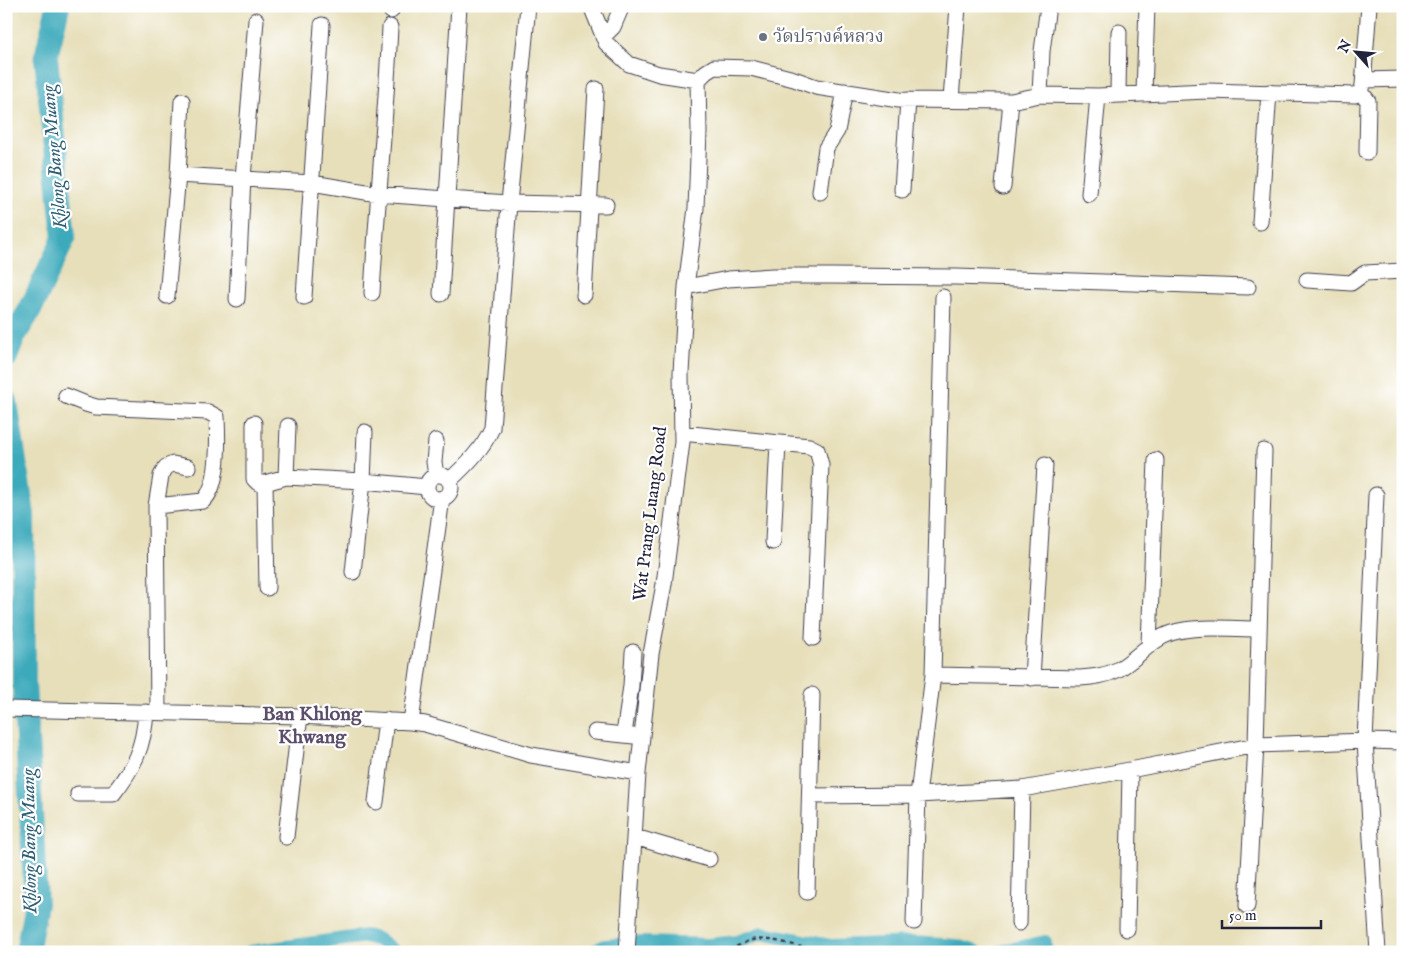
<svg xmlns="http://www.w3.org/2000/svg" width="1409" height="958" font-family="'IM FELL English','Noto Serif Thai',serif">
<rect width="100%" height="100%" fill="#fff"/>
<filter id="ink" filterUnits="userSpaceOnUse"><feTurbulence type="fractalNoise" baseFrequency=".02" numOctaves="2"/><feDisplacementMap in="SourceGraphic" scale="10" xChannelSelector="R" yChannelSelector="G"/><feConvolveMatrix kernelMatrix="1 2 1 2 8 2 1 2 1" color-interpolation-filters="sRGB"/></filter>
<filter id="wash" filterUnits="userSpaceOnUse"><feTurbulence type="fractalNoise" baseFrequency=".0096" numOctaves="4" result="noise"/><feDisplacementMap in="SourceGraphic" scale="20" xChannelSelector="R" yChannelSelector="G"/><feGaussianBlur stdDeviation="1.12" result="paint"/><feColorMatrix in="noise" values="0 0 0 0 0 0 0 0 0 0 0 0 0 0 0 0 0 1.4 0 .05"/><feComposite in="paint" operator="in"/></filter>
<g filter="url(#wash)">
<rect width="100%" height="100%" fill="#e7dfba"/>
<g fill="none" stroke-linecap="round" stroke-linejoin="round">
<path stroke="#3daabc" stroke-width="14" d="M250,952L366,936L379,940L395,952
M592,952L605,946L642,943L709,945L737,942L762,933L830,946L914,943L957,946L976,952
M1000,952L1045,942V952"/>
<path stroke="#3daabc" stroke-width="24" d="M6,357L14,336L30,310L64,238L46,57L58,6
M6,402L23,515L24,682L36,903L27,952"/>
</g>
</g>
<g filter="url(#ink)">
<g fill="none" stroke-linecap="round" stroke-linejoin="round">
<g stroke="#403e4e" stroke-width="17">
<path id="minor" d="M591,6L606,43L629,64L659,74L698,80
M391,11V6
M603,37L613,27L622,6
M698,80L706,72L714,67L751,68L794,79L816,87L899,100L1011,101L1040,95L1098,96L1207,91L1355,95L1361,92L1363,85L1369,6
M1364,80L1403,79
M1361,92L1368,101L1367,152
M1144,93L1147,6
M1118,94L1119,32
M1040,95L1042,51L1048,6
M951,100L958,6
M178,175L312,183L378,194L447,199L509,203L606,205
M1003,187L1011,101
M902,190L908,100
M820,192L826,148L837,131L845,91
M1089,194L1098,96
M1260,222L1269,92
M1307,280L1351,283L1365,273L1403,271
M686,287L728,279L773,276H829L956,277L1248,287
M372,293C377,204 386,116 390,27
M441,294L459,6
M584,295L596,89
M167,296L178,175L182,101
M304,297L322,25
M237,299L243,178L256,20
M66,396L86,404L96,407L208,412L217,417C218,439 220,486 203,501L156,506
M254,423V479L258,483H265L286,477L363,481L427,487
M682,433L809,446L817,450L821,465L813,638
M436,441L434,462L436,475
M427 487a12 12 0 1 1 24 0a12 12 0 1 1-24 0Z
M286,477L288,426
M449,481C465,466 483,449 492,428L509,203L528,6
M265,483L267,588
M1376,495L1365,741L1378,952
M773,542L778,443
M353,572L363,481L365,432
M1149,645L1156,460
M933,675L1080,678C1093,677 1105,676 1117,670C1136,660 1150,640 1171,633C1196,625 1231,629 1258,629
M1032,678L1045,465
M6,709L300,716L411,722L425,724L531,755L638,773
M158,712L156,506L161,476L166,467L173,464L188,467
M411,722L442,498
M595,732L634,736
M624,734L631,686L633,652
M78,794H113C134,767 144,747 146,712
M810,796L918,795L1022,789L1130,770L1256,745L1365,741L1403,742
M376,802L386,720
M286,837L300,716
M635,837L709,859
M807,892L812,695
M1247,906L1256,745L1264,451
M914,922L918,795L933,675L943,297
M1019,923L1022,789
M1127,929L1130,770
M627,952L638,773L651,654L664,584L682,442L681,373L686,287L696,208L699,132L698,80"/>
</g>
<path stroke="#403e4e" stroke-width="2.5" stroke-dasharray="4 4" stroke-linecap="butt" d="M641,948L727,950C735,948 746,941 752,940C769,937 799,946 814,951"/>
<use href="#minor" stroke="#fff" stroke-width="15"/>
</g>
</g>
<circle fill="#6b7280" stroke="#fff" stroke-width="2" cx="763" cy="37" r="5"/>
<g text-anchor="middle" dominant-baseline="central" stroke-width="4.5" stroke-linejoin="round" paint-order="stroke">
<g font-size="18" fill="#5b616d" stroke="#fff" text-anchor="start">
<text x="773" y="37">วัดปรางค์หลวง</text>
</g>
<g font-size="18" fill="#22223b" stroke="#fff">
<text transform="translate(651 514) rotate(-83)">Wat Prang Luang Road</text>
</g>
<g font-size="19" font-style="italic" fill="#2e5f75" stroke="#fff">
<text transform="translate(55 157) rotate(-95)">Khlong Bang Muang</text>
<text transform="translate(30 841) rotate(-91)">Khlong Bang Muang</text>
</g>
<g font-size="20" font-weight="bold" fill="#5b4e6a" stroke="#fff">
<text x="312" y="714">Ban Khlong<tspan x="312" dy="23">Khwang</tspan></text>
</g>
</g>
<rect width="1409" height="958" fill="none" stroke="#fff" stroke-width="25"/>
<g transform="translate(1356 52) rotate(297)" stroke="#ffffff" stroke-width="4" paint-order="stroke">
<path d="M0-4L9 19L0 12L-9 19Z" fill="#22223b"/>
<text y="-8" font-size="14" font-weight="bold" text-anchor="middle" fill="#22223b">N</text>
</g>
<path d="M1222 920v8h99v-8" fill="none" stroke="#22223b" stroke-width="2.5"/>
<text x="1229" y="920" font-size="15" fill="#22223b" stroke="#ffffff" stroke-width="4" paint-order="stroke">50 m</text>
</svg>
